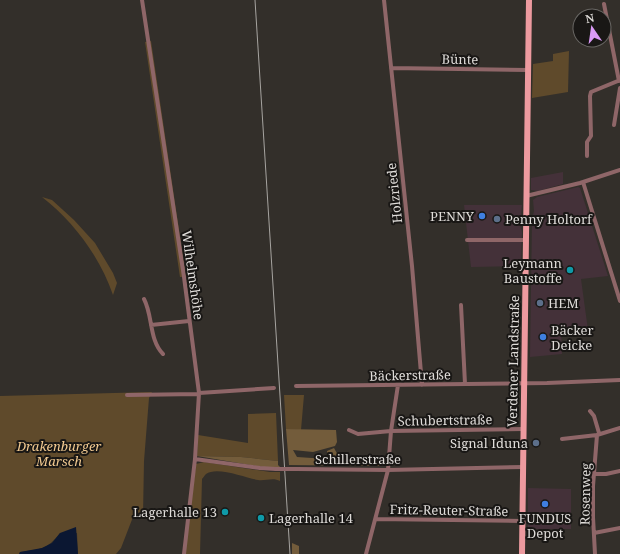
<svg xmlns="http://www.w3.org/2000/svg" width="620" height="554" font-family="'Noto Serif',serif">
<rect width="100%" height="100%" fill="#332f2a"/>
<path fill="#443139" d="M563,172V184L538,191L531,190V178Z
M578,187L580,188L608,276L581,279L588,330L561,331L562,354L530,357L532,219L534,211L533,200L537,197Z
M464,205H522L520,225L522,232L521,266L471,267Z
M528,488L571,489V529H528Z"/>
<path fill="#5f4a2b" d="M151,41L186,277H180L145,42Z
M569,51L568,92L532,98L533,64L553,61V54Z
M42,197L52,200L74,220L95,243L113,273L117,283L113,295C100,257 74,222 42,197Z
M152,392L149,398L144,461L143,516L133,517L121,548L116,554H78L77,533H60C47,550 40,549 20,552L19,554H0V396Z
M284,395H304L301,430L286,429Z
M276,413L278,461L241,457L197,456L198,435L248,443V414Z
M204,462L270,472H280V481C273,477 266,481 258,480C246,478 217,466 206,474C204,476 203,478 202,479L200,554H185L196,464Z"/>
<path fill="#735c3b" d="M286,429L336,430L337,442L335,446L313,452L293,450L297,457L327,459V451L334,448L340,459L380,463L381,466L289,465Z
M197,456L241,457L278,461V465L280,467H262Z
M292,543L299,546V554H292Z"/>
<path fill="#0b1732" d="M76,527L78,554H19L20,552L42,548L52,543L60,533Z"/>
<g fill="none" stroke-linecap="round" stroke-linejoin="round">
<path stroke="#8f6668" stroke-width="4" d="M142,0L184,277L199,393L195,459L184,554
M384,0L412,266L422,385
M604,4L619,81
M391,68L528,70
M614,125L620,88
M587,156V142L591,136L590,96L591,92L620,80
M583,182L620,301
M526,196L580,183L620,170
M467,240H526
M144,299C153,316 149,340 163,354
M461,305L465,384
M151,325L189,321
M296,386L547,383L620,380
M199,393L274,388
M127,395L199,394
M590,411L594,416L599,433
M349,430L358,434L391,431L523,429
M562,439L597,435
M195,459L260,468L276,469
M297,469L388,470L523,467
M594,474H606L620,471
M376,519L522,521
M594,533L620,528
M366,554L388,470L391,431L398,385
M595,554L593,517V486L597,435L620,428"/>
<path stroke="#ed9a9f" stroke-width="6" d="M522,554L529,0"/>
<path stroke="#a7a4a0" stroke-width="1" d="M255,0L290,554"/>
<path stroke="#8f6668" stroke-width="4" d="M276,469H297"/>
</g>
<g fill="#3f7fe0" stroke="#191715" stroke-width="1.5">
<circle cx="482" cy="216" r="4"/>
<circle cx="543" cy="337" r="4"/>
<circle cx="545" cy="504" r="4"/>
</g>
<g fill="#5c6f8a" stroke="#191715" stroke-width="1.5">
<circle cx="497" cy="219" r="4"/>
<circle cx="540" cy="303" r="4"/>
<circle cx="536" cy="443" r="4"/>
</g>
<g fill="#0f9aa8" stroke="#191715" stroke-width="1.5">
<circle cx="570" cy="270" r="4"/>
<circle cx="225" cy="512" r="4"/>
<circle cx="261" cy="518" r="4"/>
</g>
<g text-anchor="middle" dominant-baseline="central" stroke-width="4" stroke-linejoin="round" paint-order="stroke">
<g font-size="13" fill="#dfdcd9" stroke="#191715">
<text transform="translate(460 59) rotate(1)">Bünte</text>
<text transform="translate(394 193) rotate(-96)">Holzriede</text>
<text transform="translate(193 275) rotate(82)">Wilhelmshöhe</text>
<text transform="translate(513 361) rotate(-89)">Verdener Landstraße</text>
<text transform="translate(410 375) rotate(-1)">Bäckerstraße</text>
<text transform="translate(445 420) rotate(-1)">Schubertstraße</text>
<text x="358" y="459">Schillerstraße</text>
<text transform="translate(585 494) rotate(-89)">Rosenweg</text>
<text transform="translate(449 510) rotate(1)">Fritz-Reuter-Straße</text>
</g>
<g font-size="13" fill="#dfdcd9" stroke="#191715" text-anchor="end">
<text x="474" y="216">PENNY</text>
<text x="505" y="219" text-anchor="start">Penny Holtorf</text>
<text x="562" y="263">Leymann<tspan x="562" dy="15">Baustoffe</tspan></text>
<text x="548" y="303" text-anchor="start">HEM</text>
<text x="551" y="330" text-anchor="start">Bäcker<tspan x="551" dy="15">Deicke</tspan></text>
<text x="528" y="443">Signal Iduna</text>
<text x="217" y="512">Lagerhalle 13</text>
<text x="269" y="518" text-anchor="start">Lagerhalle 14</text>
<text x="545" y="518" text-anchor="middle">FUNDUS<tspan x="545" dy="15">Depot</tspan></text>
</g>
<g font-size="13" font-style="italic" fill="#f1c990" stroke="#191715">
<text x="59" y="446">Drakenburger<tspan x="59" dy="15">Marsch</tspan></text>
</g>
</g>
<g transform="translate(592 28) rotate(347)"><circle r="19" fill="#191715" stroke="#686663"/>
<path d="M0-3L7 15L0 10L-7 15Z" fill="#da9af6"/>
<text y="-6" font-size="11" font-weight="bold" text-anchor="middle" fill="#dfdcd9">N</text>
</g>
</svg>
